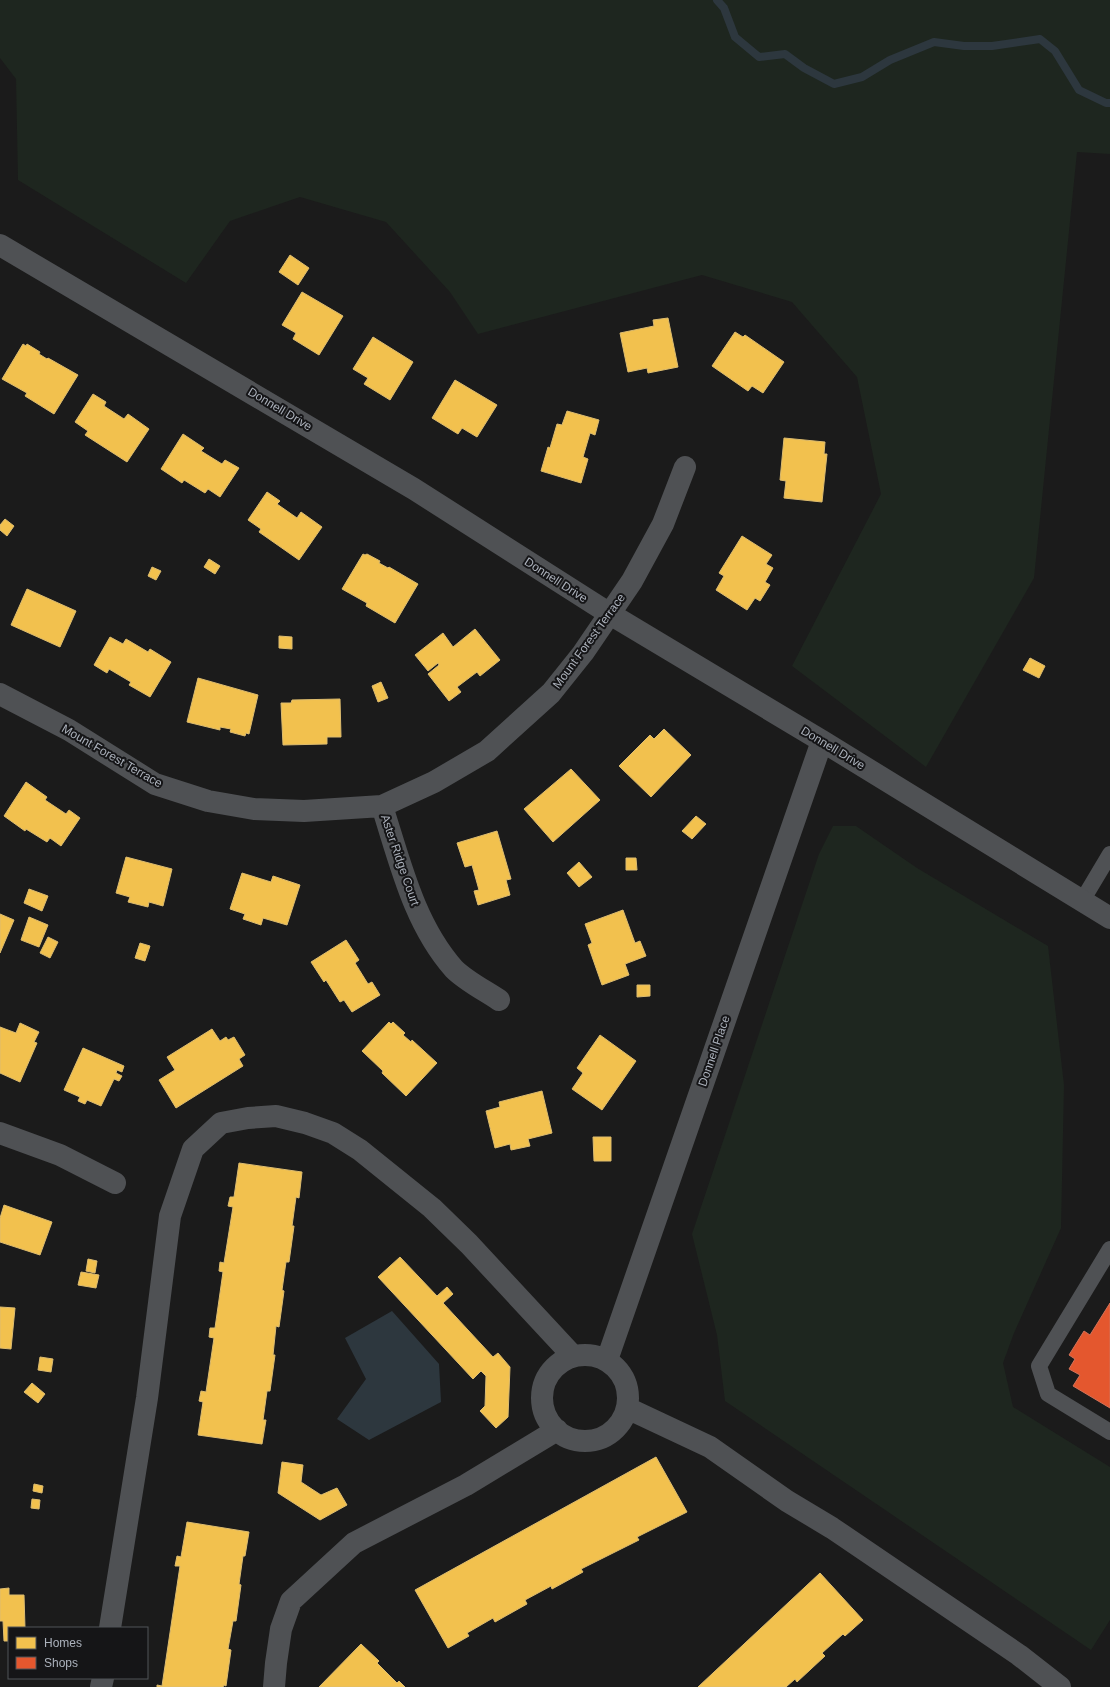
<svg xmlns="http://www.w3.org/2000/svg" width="1110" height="1687" font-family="Helvetica,sans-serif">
<rect width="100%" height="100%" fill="#1b1b1b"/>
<path fill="#1e261f" d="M0,0H1110V154L1077,152L1034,578L926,767L792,666L881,494L857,377L792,302L702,275L478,334L450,292L386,222L300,197L230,221L186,283L18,180L16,79L0,58Z
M833,826H856L917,868L1048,946L1064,1085L1061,1228L1014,1333L1003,1363L1013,1407L1110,1467V1620L1091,1650L725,1401L717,1335L692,1234L819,854Z"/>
<path fill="#2d373e" d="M392,1311L439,1364L441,1402L369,1440L337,1419L366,1379L345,1338Z"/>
<path fill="#f2c14e" stroke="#ddbc6f" d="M290,255L309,268L298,285L279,272Z
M302,292L343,316L319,355L293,339L296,333L282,325Z
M668,318L678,367L648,373L647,368L628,372L620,333L654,326L653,320Z
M735,332L743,337L745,335L784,362L763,393L752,386L748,391L712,366Z
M373,337L413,362L390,400L364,384L368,378L353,369Z
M23,344L26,346L27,344L40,352L39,354L47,359L48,358L78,375L54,414L25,396L27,393L2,379Z
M455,380L497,405L477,437L462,428L458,434L432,418Z
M93,394L106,402L104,406L124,419L128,414L149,429L127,462L85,435L88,431L75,422Z
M567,411L599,420L595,435L590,433L583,457L588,459L581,483L541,471L548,447L550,448L557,424L562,425Z
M183,434L204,448L201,451L222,464L225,460L239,468L220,497L208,489L205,493L184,480L182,483L161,469Z
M784,438L825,442L824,454H827L822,502L784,498L786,481L780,480Z
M267,492L280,501L277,504L297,518L301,512L322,527L299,560L259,532L261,529L248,520Z
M5,519L14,526L7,536L0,530V525Z
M742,536L772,555L766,564L773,568L765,582L770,585L760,601L755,598L747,610L716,590L724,576L719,573Z
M363,554L365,555L367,554L380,561L379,563L388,568L389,567L418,584L395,623L366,606L367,603L342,589Z
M209,559L220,566L215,574L204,567Z
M152,567L161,571L156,580L148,576Z
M27,589L76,611L60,647L11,625Z
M475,629L500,660L480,676L477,672L457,687L461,692L449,701L428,674L439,665L438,663L428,671L415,655L443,633L453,647Z
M279,636L292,637V649L279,648Z
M110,637L123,644L126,639L148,652L150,649L171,662L150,697L129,685L131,682L109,669L107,673L94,665Z
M1030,658L1045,666L1039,678L1023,670Z
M198,678L258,695L249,734L246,733L245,736L230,732L231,729L220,727V730L187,722Z
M381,682L388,698L378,702L372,686Z
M340,699L341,737H327V744L283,745L281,703H291L292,700Z
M664,729L691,755L651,797L619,766L650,735L654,739Z
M571,769L600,800L553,842L524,809Z
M26,782L47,797L45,800L66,814L69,810L80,818L61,846L50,838L47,842L26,829L25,831L4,816Z
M696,816L706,824L692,839L682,831Z
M497,831L511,879L506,880L510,895L478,905L474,891L479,890L472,865L465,867L457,843Z
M126,857L172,869L163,906L149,902L148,907L128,902L130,897L116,893Z
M626,858H636L637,870H626Z
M579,862L592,877L579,887L567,873Z
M242,873L271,882L273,876L300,885L287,925L263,918L261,925L243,919L245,914L230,909Z
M29,889L48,896L42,911L24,903Z
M623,910L635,943L640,941L646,956L625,964L629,975L602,985L588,945L592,943L585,924Z
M0,914L14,920L0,953Z
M29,917L48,925L39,947L21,940Z
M48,937L58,942L50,958L40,953Z
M346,940L359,960L355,963L368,984L372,982L380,995L352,1012L344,1000L340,1002L326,980L324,982L311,962Z
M140,943L150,946L145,961L135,958Z
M637,985H650V996L637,997Z
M389,1022L391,1024L393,1022L405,1033L403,1035L411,1042L412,1040L437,1063L406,1096L382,1073L383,1071L362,1051Z
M20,1023L39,1032L34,1042L37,1043L20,1082L0,1073V1027L16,1033Z
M212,1029L220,1041L226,1037L228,1040L234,1037L245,1055L239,1059L243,1066L176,1108L159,1080L175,1070L167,1057Z
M600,1035L636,1061L602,1110L572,1089L583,1073L577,1068Z
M83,1048L124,1066L122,1072L117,1070L116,1073L122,1076L119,1081L114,1079L101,1106L87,1100L85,1104L78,1101L80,1097L64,1090Z
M542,1091L552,1133L528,1139L530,1146L511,1150L510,1144L495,1148L486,1111L500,1107L499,1102Z
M593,1137H611V1161H594Z
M239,1163L302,1172L299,1198L296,1197L292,1226H294L289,1262H286L282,1290L284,1291L279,1327L276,1326L273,1355H275L270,1391H267L263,1420H266L262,1444L198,1435L203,1402L199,1401L201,1391L206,1392L214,1338L209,1337L210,1328H215L223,1272L219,1271L220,1262L224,1263L233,1207L228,1206L230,1197H234Z
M4,1205L52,1222L40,1255L0,1242V1218Z
M400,1257L437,1296L447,1287L453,1294L443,1303L493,1357L498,1353L510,1367L508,1417L496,1428L480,1411L485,1406L486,1376L481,1371L473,1379L378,1277Z
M88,1259L97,1261L95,1273L86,1271Z
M81,1272L99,1275L96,1288L78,1285Z
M0,1307L15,1308L11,1349L0,1348Z
M40,1357L53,1359L51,1372L38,1370Z
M32,1383L45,1394L38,1403L24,1392Z
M656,1457L687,1512L637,1537L639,1540L581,1569L583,1572L552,1589L551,1586L525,1600L527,1604L495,1622L493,1618L467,1633L469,1636L448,1648L415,1590Z
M282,1462L303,1465L301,1482L321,1495L337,1488L347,1505L320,1520L278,1493Z
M34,1484L43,1486L42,1493L33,1491Z
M32,1499L40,1500L39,1509L31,1508Z
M187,1522L249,1532L245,1556H243L239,1584L241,1585L236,1621H233L228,1649L231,1650L226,1686L224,1685L223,1687H157V1685L162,1686L180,1566H175L177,1556L181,1557Z
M820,1573L863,1620L845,1636L843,1634L822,1653L825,1656L797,1682L795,1679L786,1687H698Z
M9,1588V1595H24L25,1628H9V1641H4L3,1621H0V1589Z
M361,1644L379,1661L377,1663L397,1683L399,1681L405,1687H319Z"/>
<path fill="#e4572e" stroke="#d37259" d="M1110,1303V1408L1073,1386L1080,1375L1069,1369L1075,1359L1069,1355L1084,1331L1090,1335Z"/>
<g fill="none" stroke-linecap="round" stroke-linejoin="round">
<path stroke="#2d373e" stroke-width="8" d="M717,0L724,8L735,37L759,57L785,54L804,68L834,84L862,77L890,60L934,42L964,46H992L1040,39L1055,51L1079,90L1106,103H1110"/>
<path stroke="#4f5154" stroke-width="16" d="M1082,901L1110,854
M1110,1249L1039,1366L1048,1394L1110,1432"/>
<path stroke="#4f5154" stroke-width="22" d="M0,245L414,489L610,614L822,741L1110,918
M0,694L69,730L155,784L208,801L254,809L304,811L382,806L434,782L487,751L551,693L583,653L632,581L663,524L685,467
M382,806C400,862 414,924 454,969C466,981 484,990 499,1000
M0,1133L60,1155L115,1183
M542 1398a43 43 0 1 1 86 0a43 43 0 1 1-86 0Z
M607,1360L822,741
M627,1408L710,1447L787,1501L832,1528L1019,1655L1060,1687
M110,1628L147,1398L170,1216L193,1149L221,1123L248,1118L276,1116L305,1123L333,1133L360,1150L432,1208L469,1244L573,1356
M101,1687L103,1678
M274,1687L276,1663L281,1629L291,1601L354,1543L466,1485L557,1430"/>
</g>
<g text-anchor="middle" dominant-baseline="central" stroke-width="4" stroke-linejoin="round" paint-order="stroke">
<g font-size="12" fill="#acb2bc" stroke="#151517">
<text transform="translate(280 409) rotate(31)">Donnell Drive</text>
<text transform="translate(556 580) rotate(33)">Donnell Drive</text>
<text transform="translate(589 641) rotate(-54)">Mount Forest Terrace</text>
<text transform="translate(833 748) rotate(31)">Donnell Drive</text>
<text transform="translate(112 756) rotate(30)">Mount Forest Terrace</text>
<text transform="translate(400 860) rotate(71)">Aster Ridge Court</text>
<text transform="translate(714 1051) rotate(-71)">Donnell Place</text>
</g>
</g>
<rect x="8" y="1627" width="140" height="52" fill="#151517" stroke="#515459"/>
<rect x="16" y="1637" width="20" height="12" fill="#f2c14e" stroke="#515459"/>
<text x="44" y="1647" font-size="12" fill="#acb2bc">Homes</text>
<rect x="16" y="1657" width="20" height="12" fill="#e4572e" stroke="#515459"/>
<text x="44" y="1667" font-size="12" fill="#acb2bc">Shops</text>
</svg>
